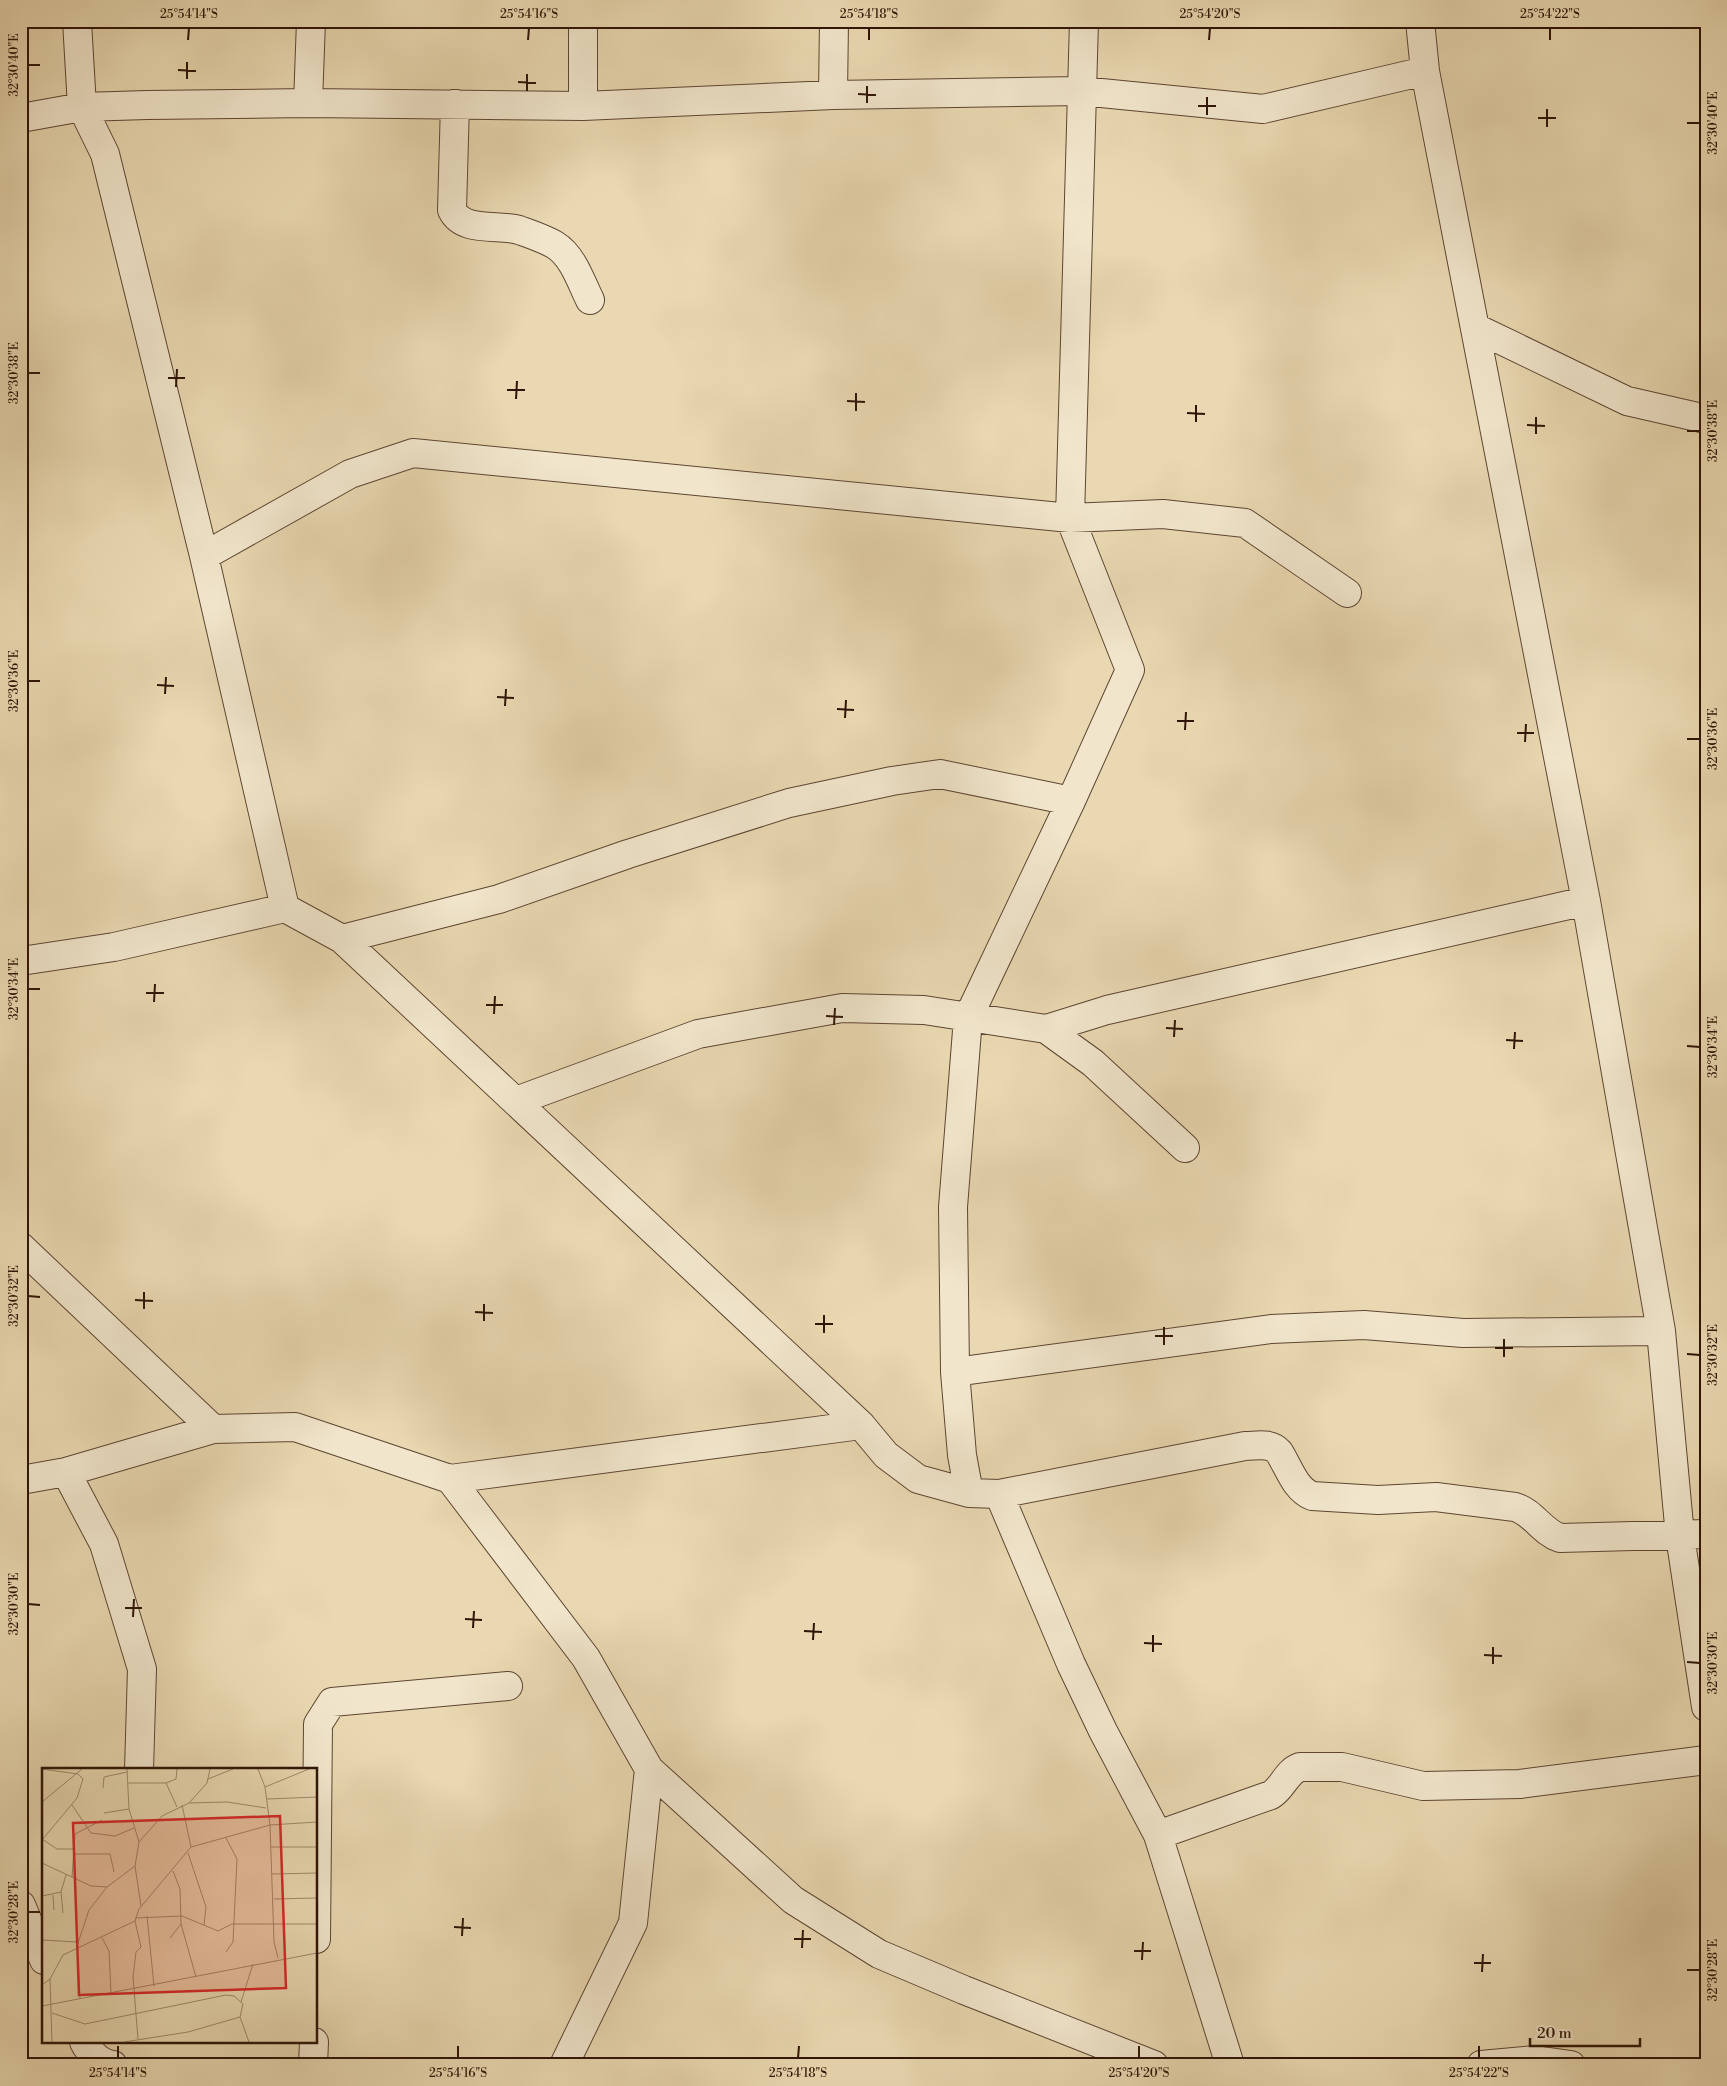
<svg xmlns="http://www.w3.org/2000/svg" width="1727" height="2086" font-family="'Libre Bodoni',serif">
<rect width="100%" height="100%" fill="#e9d8b1"/>
<filter id="stains"><feTurbulence type="fractalNoise" baseFrequency=".004" numOctaves="4"/><feColorMatrix values="0 0 0 0 .2 0 0 0 0 .09 0 0 0 0 .02 0 0 0 .5 -.17"/></filter>
<radialGradient id="worn" r=".72"><stop offset=".6" stop-color="#630" stop-opacity="0"/><stop offset="1" stop-color="#630" stop-opacity=".3"/></radialGradient>
<g fill="none" stroke-linecap="round" stroke-linejoin="round">
<g stroke="#5e4532" stroke-width="30">
<path id="minor" d="M77,21L82,107L105,154L204,556L285,908L342,939L861,1425L886,1455L918,1479L969,1493L999,1494L1071,1664L1103,1731L1158,1835L1230,2065
M1420,21L1425,71L1586,901L1661,1331L1680,1536L1706,1707
M833,95L834,21
M308,103L311,21
M455,104L452,210C463,233 498,224 519,230C530,234 545,239 555,245C573,256 581,282 590,300
M583,106V21
M21,118L82,107L147,105L308,103L583,106L833,95L1081,91L1263,109L1425,71
M1476,328L1627,401L1706,419
M204,556L350,474L413,453L1070,518L1163,514L1245,523L1347,593
M342,939L499,899L628,854L789,803L892,781L940,774L1071,801
M21,961L114,947L285,908
M1046,1029L1093,1063L1185,1148
M516,1101L698,1034L842,1008L924,1010L1046,1029L1107,1010L1586,901
M21,1247L213,1429L295,1427L450,1479L586,1658L649,1769L793,1900L879,1954L964,1990L1154,2065
M955,1372L1271,1329L1364,1325L1463,1333L1661,1331
M66,1472L104,1544L142,1669L139,1770
M450,1479L861,1425
M21,1480L66,1472L213,1429
M969,1493L962,1455L955,1372L953,1207L968,1018L1071,801L1130,670L1070,518L1084,21
M999,1494L1245,1446C1257,1446 1270,1442 1279,1452C1289,1468 1295,1489 1312,1496L1378,1500L1436,1497L1515,1507C1533,1512 1542,1532 1560,1538L1706,1534
M1158,1835L1271,1795C1283,1788 1286,1772 1300,1767H1342L1423,1786L1520,1784L1706,1760
M21,1905L44,1960
M316,1939L318,1724L332,1702L508,1686
M84,2042C89,2052 100,2064 113,2065
M313,2065L314,2042
M564,2065L633,1923L649,1769
M1481,2065L1535,2060L1571,2065"/>
</g>
<use href="#minor" stroke="#f1e6cc" stroke-width="28"/>
</g>
<path fill="none" stroke="#2f1407" stroke-width="2" d="M188,40L189,28M528,40L529,28M869,40V28M1209,40L1210,28M1550,40V28M28,65H40M178,70L196,71M187,79V62M518,82L536,83M527,91V74M858,94L876,95M867,103V86M1198,106H1216M1207,115V97M1538,118H1556M1687,123H1700M1547,127V109M28,373H40M168,378H185M176,387L177,369M507,390H525M516,399L517,381M847,401L865,402M856,411V393M1187,413L1205,414M1196,422V405M1527,425L1545,426M1687,431H1700M1536,434V417M28,681H40M157,685L174,686M165,694L166,677M497,697L514,698M505,706L506,689M837,709L854,710M845,718L846,700M1177,721H1194M1185,730L1186,712M1517,733H1534M1687,739H1700M1525,742L1526,724M28,989H40M146,993H164M154,1002L155,984M486,1005H503M494,1014L495,996M826,1016L843,1017M834,1025L835,1008M1166,1028L1183,1029M1174,1037L1175,1020M1506,1040L1523,1041M1687,1046L1700,1047M1514,1049L1515,1032M28,1296L40,1297M135,1300L153,1301M144,1309V1292M475,1312L493,1313M484,1321V1304M815,1324H833M824,1333V1315M1155,1336H1173M1164,1345V1327M1495,1348H1513M1687,1354L1700,1355M1504,1357V1339M28,1604L40,1605M125,1608H142M133,1617L134,1599M465,1619L482,1620M473,1628L474,1611M804,1631L822,1632M813,1640L814,1623M1144,1643L1162,1644M1153,1652V1635M1484,1655L1502,1656M1687,1662L1700,1663M1493,1664V1647M28,1912H40M454,1927L471,1928M462,1936L463,1918M794,1939H811M802,1948L803,1930M1134,1951H1151M1142,1960L1143,1942M1474,1963H1491M1687,1970H1700M1482,1972L1483,1954M118,2058V2046M458,2058V2046M798,2058L799,2046M1139,2058V2046M1479,2058V2046"/>
<g transform="translate(42 1768)">
<rect width="275" height="275" fill="#e9d8b1"/>
<path fill="none" stroke="#9f8a6d" stroke-width="1" d="M0,1L36,6L41,11L35,30L0,72M85,1L87,41L97,74M216,1L223,19L228,57L232,174L236,190M166,11L191,1M86,15H124L134,11L135,1M124,15L135,39M223,19L267,1M61,20L62,9L85,4M225,31L275,29M0,34L40,1M147,35L165,15L168,1M30,37L49,65L73,68L92,60M140,37L149,79M62,45L87,41M184,70L195,91L191,174L184,184M0,71L15,81H32M229,79H275M146,85L164,139L162,157M33,86H68L72,104M0,95L49,118L65,119M93,98L99,138M131,103L138,121L139,156L154,209M230,106L275,105M30,109L33,66L60,52M19,124L21,145M11,127L12,142M0,128L19,124L24,107M232,131L275,130M105,148L112,218M93,150L140,148L176,163L190,156H275M93,153L99,179L94,184L91,209L96,271M60,170L67,183L69,225M128,170L139,156M0,172L35,174M8,211L10,274M0,217L8,211L21,187L93,153L97,141L149,79L228,57L275,54M38,230L35,178L47,142L65,119L93,98L97,74L120,48L147,35L185,34L224,40M199,234L211,196M0,238L275,185M10,245L43,256L184,227L192,228L201,236L198,249L207,274M82,274L146,264L198,249"/>
<path fill="#d62828" fill-opacity="0.15" stroke="#d62828" stroke-width="2.5" d="M238,48L244,220L37,227L31,55Z"/>
<rect width="275" height="275" fill="none" stroke="#2f1407" stroke-width="2.5"/>
</g>
<rect width="1727" height="2086" fill="none" stroke="#e9d8b1" stroke-width="55"/>
<path d="M1530 2038v8h110v-8" fill="none" stroke="#2f1407" stroke-width="2.5"/>
<text x="1537" y="2038" font-size="15" fill="#2f1407" stroke="#f1e6cc" stroke-width="4" paint-order="stroke">20 m</text>
<rect x="28" y="28" width="1672" height="2030" fill="none" stroke="#2f1407" stroke-width="2"/>
<g font-size="12" text-anchor="middle" fill="#2f1407">
<text x="189" y="18">25°54'14"S</text>
<text x="529" y="18">25°54'16"S</text>
<text x="869" y="18">25°54'18"S</text>
<text x="1210" y="18">25°54'20"S</text>
<text x="1550" y="18">25°54'22"S</text>
<text transform="translate(14 65) rotate(-90)" y="4">32°30'40"E</text>
<text transform="translate(1713 123) rotate(-90)" y="4">32°30'40"E</text>
<text transform="translate(14 373) rotate(-90)" y="4">32°30'38"E</text>
<text transform="translate(1713 431) rotate(-90)" y="4">32°30'38"E</text>
<text transform="translate(14 681) rotate(-90)" y="4">32°30'36"E</text>
<text transform="translate(1713 739) rotate(-90)" y="4">32°30'36"E</text>
<text transform="translate(14 989) rotate(-90)" y="4">32°30'34"E</text>
<text transform="translate(1713 1047) rotate(-90)" y="4">32°30'34"E</text>
<text transform="translate(14 1296) rotate(-90)" y="4">32°30'32"E</text>
<text transform="translate(1713 1355) rotate(-90)" y="4">32°30'32"E</text>
<text transform="translate(14 1604) rotate(-90)" y="4">32°30'30"E</text>
<text transform="translate(1713 1663) rotate(-90)" y="4">32°30'30"E</text>
<text transform="translate(14 1912) rotate(-90)" y="4">32°30'28"E</text>
<text transform="translate(1713 1970) rotate(-90)" y="4">32°30'28"E</text>
<text x="118" y="2077">25°54'14"S</text>
<text x="458" y="2077">25°54'16"S</text>
<text x="798" y="2077">25°54'18"S</text>
<text x="1139" y="2077">25°54'20"S</text>
<text x="1479" y="2077">25°54'22"S</text>
</g>
<rect width="100%" height="100%" filter="url(#stains)"/>
<rect width="100%" height="100%" fill="url(#worn)"/>
</svg>
